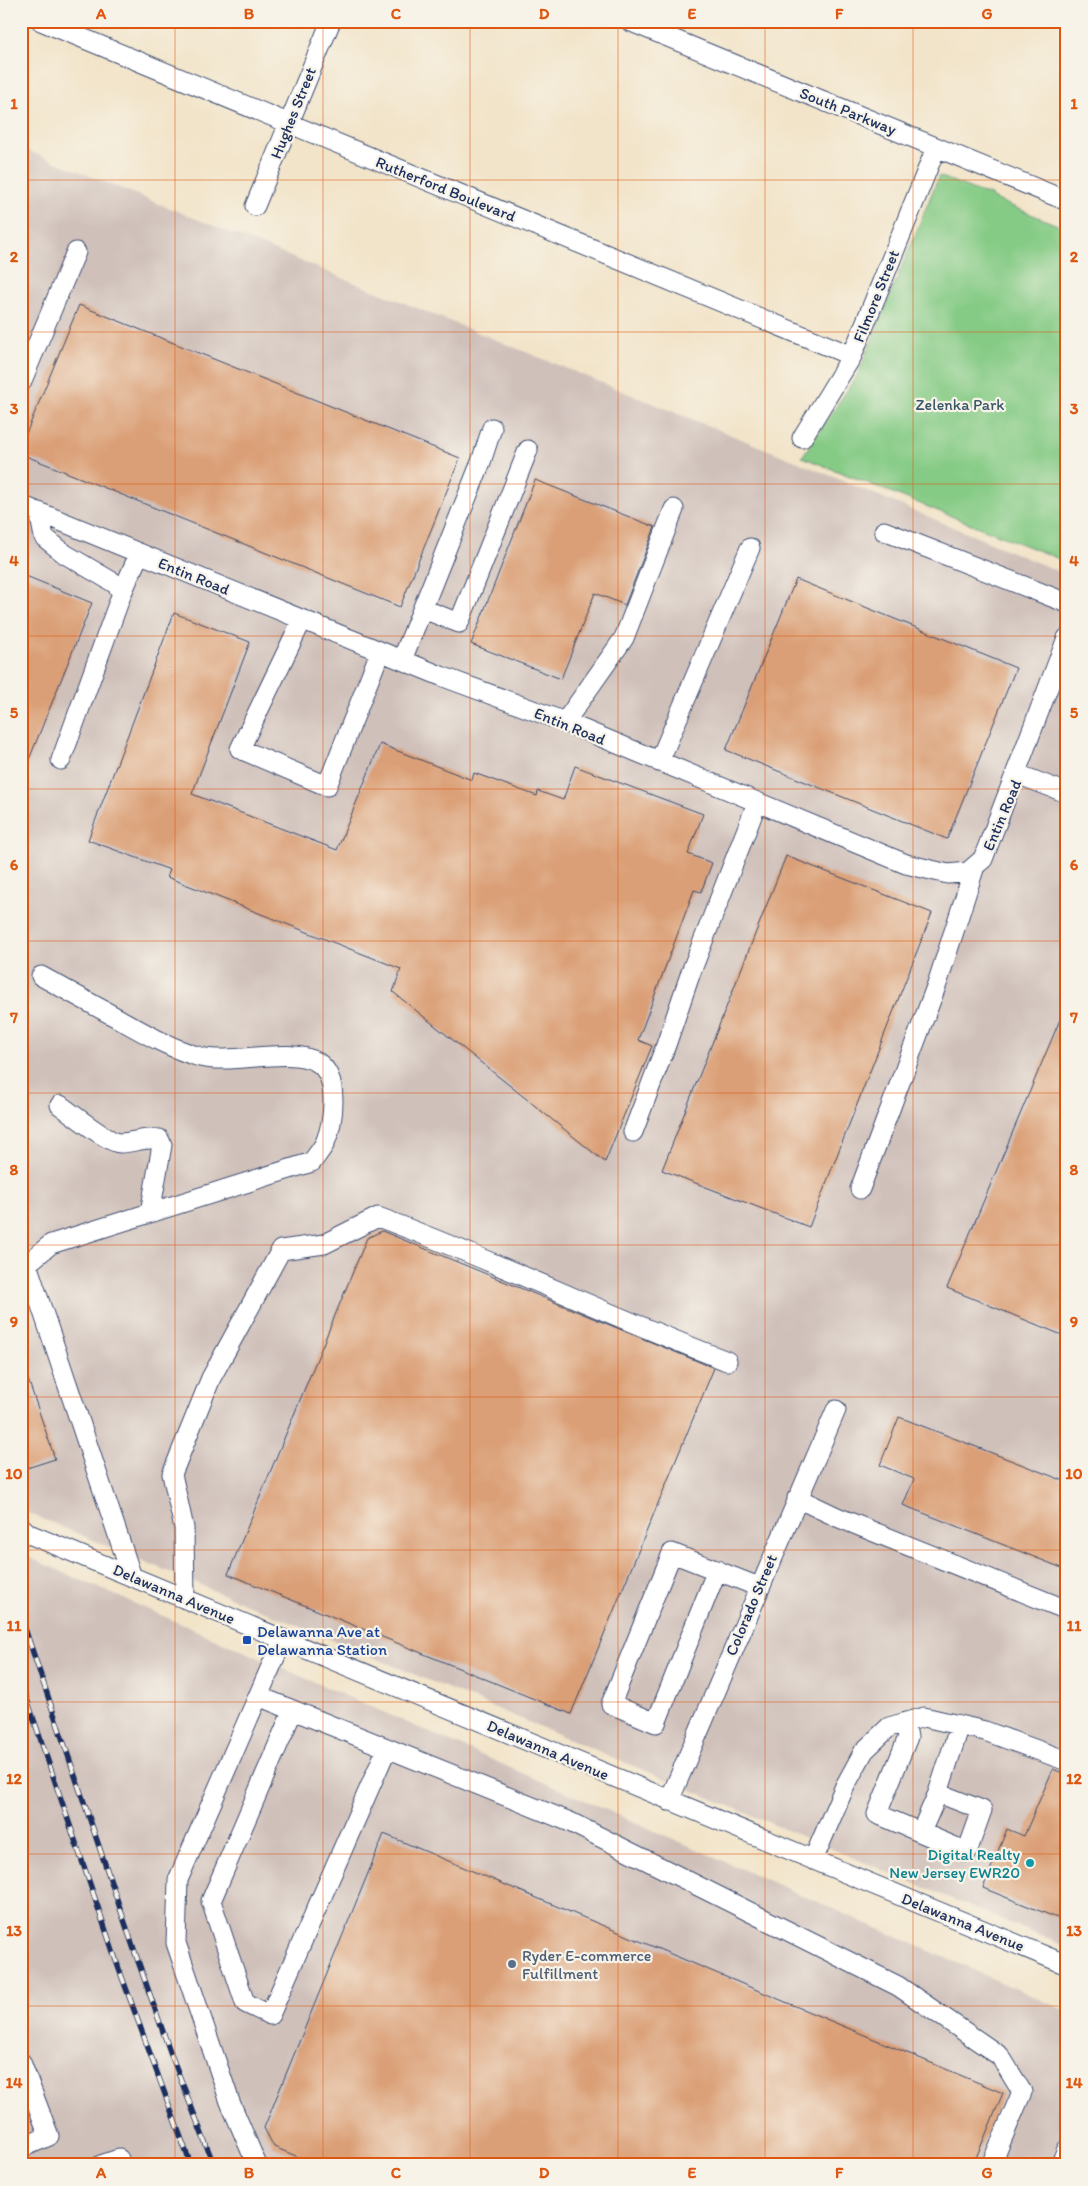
<svg xmlns="http://www.w3.org/2000/svg" width="1088" height="2186" font-family="Itim,sans-serif">
<rect width="100%" height="100%" fill="#f7f3e8"/>
<filter id="ink" filterUnits="userSpaceOnUse"><feTurbulence type="fractalNoise" baseFrequency=".02" numOctaves="2"/><feDisplacementMap in="SourceGraphic" scale="10" xChannelSelector="R" yChannelSelector="G"/><feConvolveMatrix kernelMatrix="1 2 1 2 8 2 1 2 1" color-interpolation-filters="sRGB"/></filter>
<filter id="wash" filterUnits="userSpaceOnUse"><feTurbulence type="fractalNoise" baseFrequency=".0096" numOctaves="4" result="noise"/><feDisplacementMap in="SourceGraphic" scale="20" xChannelSelector="R" yChannelSelector="G"/><feGaussianBlur stdDeviation="1.12" result="paint"/><feColorMatrix in="noise" values="0 0 0 0 0 0 0 0 0 0 0 0 0 0 0 0 0 1.4 0 .05"/><feComposite in="paint" operator="in"/></filter>
<g filter="url(#wash)">
<rect width="100%" height="100%" fill="#f2e4c9"/>
<path fill="#cfc0ba" d="M21,148L793,460L1067,575V1947L21,1510Z
M21,1554L1067,2011V2122L1049,2165H21Z"/>
<path fill="#85cb85" stroke="#507d72" d="M939,176L977,191L991,195L992,198L1067,229V562L802,457L858,374Z"/>
<g id="blocks">
<path fill="#da9f76" d="M79,305L460,458L400,607L21,454V446Z
M535,480L655,527L625,605L595,593L561,679L471,644Z
M21,574L92,603L22,777H21Z
M796,579L1016,668L947,839L726,750Z
M174,613L250,642L192,794L337,850L380,744L472,780L474,773L537,796L538,791L563,800L575,766L703,814L688,854L712,863L701,892L694,890L638,1040L652,1046L605,1162L393,992L401,969L167,877L170,870L88,840Z
M786,856L932,913L809,1227L662,1170Z
M1067,1003V1337L947,1288Z
M382,1231L714,1368L571,1714L228,1574L367,1238Z
M24,1367L55,1459L21,1470V1368Z
M899,1417L1067,1482V1570L903,1505L914,1479L880,1465Z
M1053,1769L1067,1775V1922L983,1888L1007,1829L1024,1836Z
M384,1834L1003,2093L973,2165H318L274,2147L264,2128Z"/>
</g>
</g>
<g filter="url(#ink)">
<use href="#blocks" fill-opacity="0" stroke="#3b4a6e" stroke-width="1"/>
<g fill="none" stroke-linecap="round" stroke-linejoin="round">
<g stroke="#3b4a6e" stroke-width="21">
<path id="minor" d="M41,21L852,356
M629,21L1067,201
M255,206L331,21
M21,383L76,252
M802,438L852,356L936,148
M21,505L441,676L565,722L906,864L948,874L968,872L983,859L1067,638
M39,512L44,537L65,554L116,584L122,593L61,760
M884,531L1067,603
M122,593L139,554
M423,609L459,623L528,450
M302,620L240,749L327,786L380,652
M402,660L481,462L492,428
M565,722L624,638L674,509
M659,762L750,548
M1017,774L1067,793
M41,976C68,991 94,1005 121,1020C146,1034 172,1049 200,1057C234,1065 289,1046 317,1062C340,1076 334,1121 325,1143C322,1149 316,1156 312,1162L51,1244L27,1264L132,1577
M60,1105C71,1113 109,1143 120,1143C133,1143 145,1137 159,1139L162,1145L150,1213
M633,1132L666,1045L691,972L757,803
M860,1189L937,984L975,866
M797,1498L837,1517L1067,1610
M21,1527L29,1534L1067,1965
M717,1570L656,1723L611,1704L672,1553L759,1587
M185,1599L184,1528L172,1474L211,1378L281,1250L324,1244L378,1217C496,1261 609,1316 727,1361
M258,1696L570,1822L898,1986L1000,2056L1022,2092L991,2165
M293,1710L211,1901L245,2003L270,2015L387,1748
M905,1722L908,1737L877,1814L967,1852L982,1810L938,1793L960,1725
M669,1801L836,1410
M921,1832L938,1793
M813,1860L845,1786L864,1751L889,1727L924,1717L985,1731L1067,1761
M21,2062L49,2136L21,2148
M101,2165L119,2159
M257,2165L230,2102L176,1943L178,1880L283,1639
M1060,2165L1067,2149"/>
</g>
<path stroke="#3b4a6e" stroke-width="3" stroke-dasharray="1 4" stroke-linecap="butt" d="M21,1565L27,1581L23,1582"/>
<use href="#minor" stroke="#fff" stroke-width="19"/>
<g stroke="#1b2f5e" stroke-width="5.5">
<path id="rail" d="M21,1617L138,1961L172,2057L214,2165
M21,1682L119,1969L191,2165"/>
</g>
<use href="#rail" stroke="#f7f3e8" stroke-width="4" stroke-dasharray="11" stroke-linecap="butt"/>
</g>
</g>
<path fill="none" stroke="#de5710" stroke-width="1" stroke-opacity="0.55" d="M175,21V2165M323,21V2165M470,21V2165M618,21V2165M765,21V2165M913,21V2165M21,180H1067M21,332H1067M21,484H1067M21,636H1067M21,789H1067M21,941H1067M21,1093H1067M21,1245H1067M21,1397H1067M21,1550H1067M21,1702H1067M21,1854H1067M21,2006H1067"/>
<rect fill="#1a4fb4" stroke="#f7f3e8" stroke-width="2" x="242" y="1635" width="10" height="10" rx="2.5"/>
<circle fill="#0f9aa8" stroke="#f7f3e8" stroke-width="2" cx="1030" cy="1863" r="5"/>
<circle fill="#5c6f8a" stroke="#f7f3e8" stroke-width="2" cx="512" cy="1964" r="5"/>
<g text-anchor="middle" dominant-baseline="central" stroke-width="4.5" stroke-linejoin="round" paint-order="stroke">
<g font-size="16" fill="#1b2f5e" stroke="#f7f3e8">
<text transform="translate(848 111) rotate(22)">South Parkway</text>
<text transform="translate(293 113) rotate(-68)">Hughes Street</text>
<text transform="translate(446 189) rotate(22)">Rutherford Boulevard</text>
<text transform="translate(876 296) rotate(-68)">Filmore Street</text>
<text transform="translate(194 576) rotate(22)">Entin Road</text>
<text transform="translate(570 726) rotate(22)">Entin Road</text>
<text transform="translate(1002 815) rotate(-67)">Entin Road</text>
<text transform="translate(174 1594) rotate(23)">Delawanna Avenue</text>
<text transform="translate(751 1605) rotate(-67)">Colorado Street</text>
<text transform="translate(548 1750) rotate(23)">Delawanna Avenue</text>
<text transform="translate(963 1922) rotate(22)">Delawanna Avenue</text>
</g>
<g font-size="16" fill="#365668" stroke="#f7f3e8">
<text x="960" y="404">Zelenka Park</text>
</g>
<g font-size="16" fill="#164399" stroke="#f7f3e8" text-anchor="start">
<text x="257" y="1631">Delawanna Ave at<tspan x="257" dy="18">Delawanna Station</tspan></text>
</g>
<g font-size="16" fill="#0d838f" stroke="#f7f3e8" text-anchor="end">
<text x="1020" y="1854">Digital Realty<tspan x="1020" dy="18">New Jersey EWR20</tspan></text>
</g>
<g font-size="16" fill="#4e5e75" stroke="#f7f3e8" text-anchor="start">
<text x="522" y="1955">Ryder E-commerce<tspan x="522" dy="18">Fulfillment</tspan></text>
</g>
</g>
<rect width="1088" height="2186" fill="none" stroke="#f7f3e8" stroke-width="55"/>
<rect x="28" y="28" width="1032" height="2130" fill="none" stroke="#de5710" stroke-width="2"/>
<g font-size="16" text-anchor="middle" font-weight="bold" fill="#de5710">
<text x="101" y="19">A</text>
<text x="249" y="19">B</text>
<text x="396" y="19">C</text>
<text x="544" y="19">D</text>
<text x="692" y="19">E</text>
<text x="839" y="19">F</text>
<text x="987" y="19">G</text>
<text x="14" y="109">1</text>
<text x="1074" y="109">1</text>
<text x="14" y="262">2</text>
<text x="1074" y="262">2</text>
<text x="14" y="414">3</text>
<text x="1074" y="414">3</text>
<text x="14" y="566">4</text>
<text x="1074" y="566">4</text>
<text x="14" y="718">5</text>
<text x="1074" y="718">5</text>
<text x="14" y="870">6</text>
<text x="1074" y="870">6</text>
<text x="14" y="1023">7</text>
<text x="1074" y="1023">7</text>
<text x="14" y="1175">8</text>
<text x="1074" y="1175">8</text>
<text x="14" y="1327">9</text>
<text x="1074" y="1327">9</text>
<text x="14" y="1479">10</text>
<text x="1074" y="1479">10</text>
<text x="14" y="1631">11</text>
<text x="1074" y="1631">11</text>
<text x="14" y="1784">12</text>
<text x="1074" y="1784">12</text>
<text x="14" y="1936">13</text>
<text x="1074" y="1936">13</text>
<text x="14" y="2088">14</text>
<text x="1074" y="2088">14</text>
<text x="101" y="2178">A</text>
<text x="249" y="2178">B</text>
<text x="396" y="2178">C</text>
<text x="544" y="2178">D</text>
<text x="692" y="2178">E</text>
<text x="839" y="2178">F</text>
<text x="987" y="2178">G</text>
</g>
</svg>
